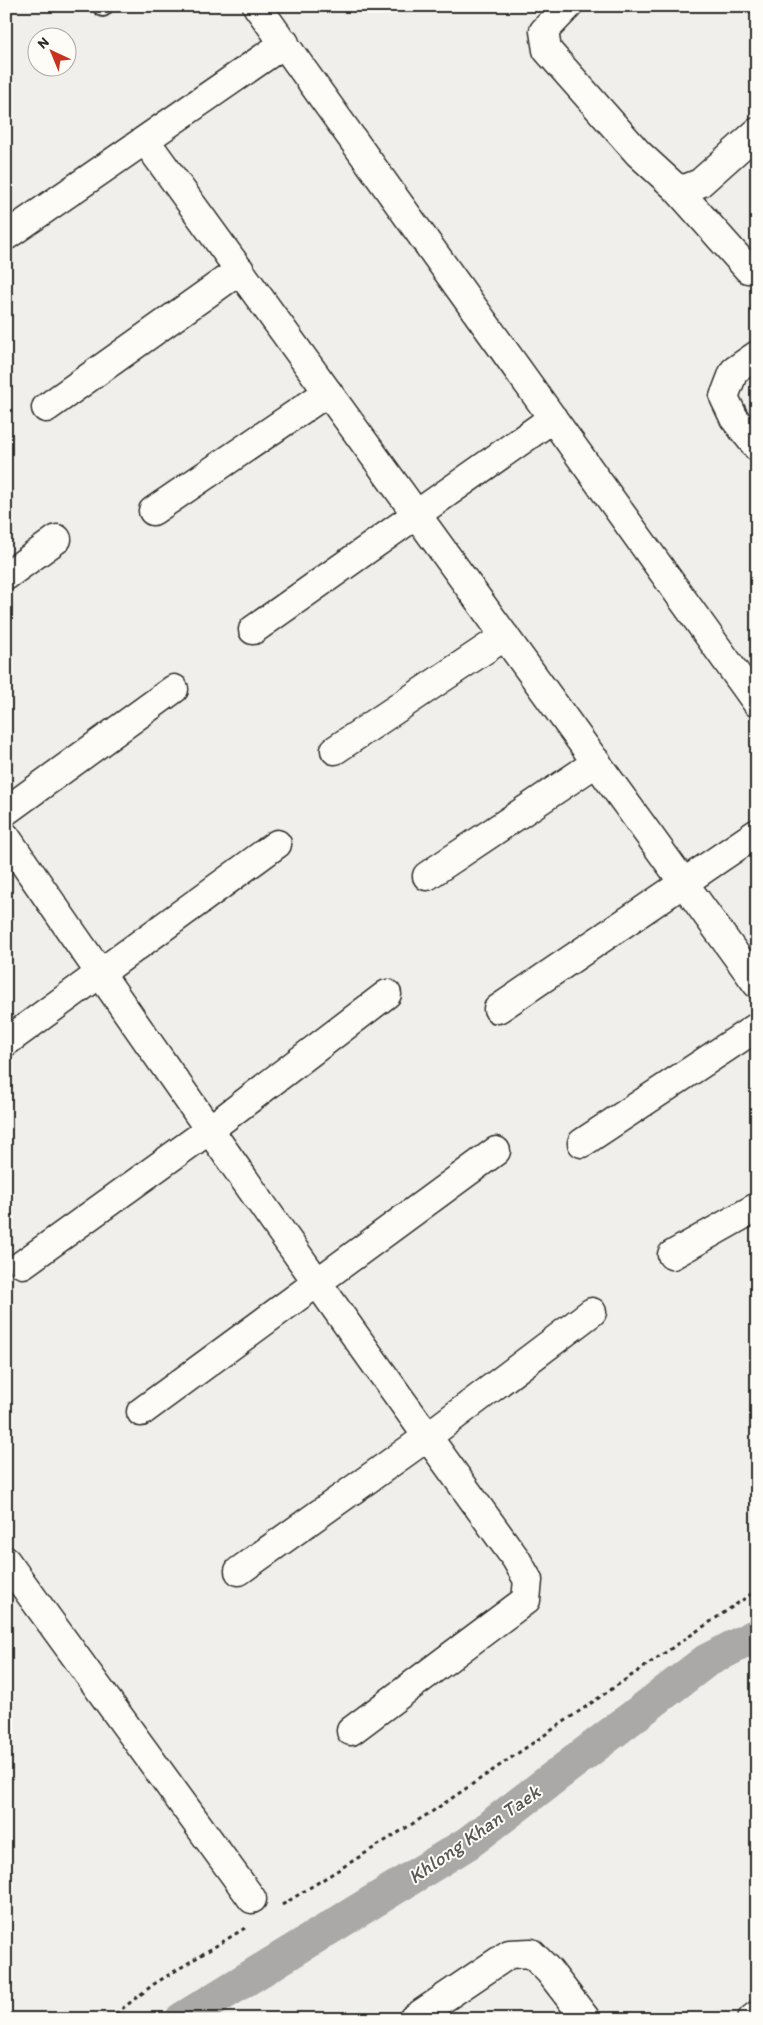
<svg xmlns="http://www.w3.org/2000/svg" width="763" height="2025" font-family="Itim,sans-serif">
<rect width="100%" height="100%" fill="#f0efeb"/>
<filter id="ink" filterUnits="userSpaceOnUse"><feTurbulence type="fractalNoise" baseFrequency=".02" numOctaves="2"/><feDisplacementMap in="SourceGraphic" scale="10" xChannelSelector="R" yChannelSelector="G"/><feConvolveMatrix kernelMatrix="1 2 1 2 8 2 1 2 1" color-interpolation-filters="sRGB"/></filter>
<g filter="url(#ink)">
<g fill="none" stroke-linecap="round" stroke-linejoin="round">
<path stroke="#aaa9a7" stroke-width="34" d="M182,2019L468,1843L706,1661L757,1635"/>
<g stroke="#2b2b2b" stroke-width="20">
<path id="service" d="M101,6L103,8"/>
</g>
<g stroke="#2b2b2b" stroke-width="31">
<path id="minor" d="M257,6L757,703
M568,6L544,31L547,50L638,153L675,187L685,189L700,183L757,132
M145,140L757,984
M675,187L748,269L757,262
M6,236L285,43
M757,355L734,371L724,397L734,418L757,447
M46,408L240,270
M153,511L328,392
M6,576L57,539
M253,630L553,418
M335,750L505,636
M6,811L174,689
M6,837C173,1080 343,1321 516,1559L528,1580L526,1600L351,1731
M427,876L597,762
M498,1009L757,833
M6,1042L277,844
M582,1143L757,1027
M672,1255L757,1207
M23,1264L209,1130L387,994
M141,1412L496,1151
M6,1561L252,1899
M239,1571L427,1437L592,1312
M413,2019L509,1954L531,1953L549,1971L586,2019
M752,2019L757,2015"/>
</g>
<path stroke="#2b2b2b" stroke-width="3" stroke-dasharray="4 4" stroke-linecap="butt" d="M282,1905L433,1811L757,1590
M109,2019L154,1984L245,1928"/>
<use href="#service" stroke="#fdfcf7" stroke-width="16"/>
<use href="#minor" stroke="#fdfcf7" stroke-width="28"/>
</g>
</g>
<g text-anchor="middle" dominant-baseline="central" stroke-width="4" stroke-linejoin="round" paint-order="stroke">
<g font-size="20" font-style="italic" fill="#575756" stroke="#fdfcf7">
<text transform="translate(474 1834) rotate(-35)">Khlong Khan Taek</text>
</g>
</g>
<rect width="763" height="2025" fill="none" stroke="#fdfcf7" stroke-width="25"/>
<rect x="12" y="12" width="738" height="2000" fill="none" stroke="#2b2b2b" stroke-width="2" filter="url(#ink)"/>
<g transform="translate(52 52) rotate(316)"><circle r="24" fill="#fdfcf7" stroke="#a9a8a5"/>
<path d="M0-4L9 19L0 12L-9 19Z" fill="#c8321e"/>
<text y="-8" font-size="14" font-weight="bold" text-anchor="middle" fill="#2b2b2b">N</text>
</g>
</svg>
